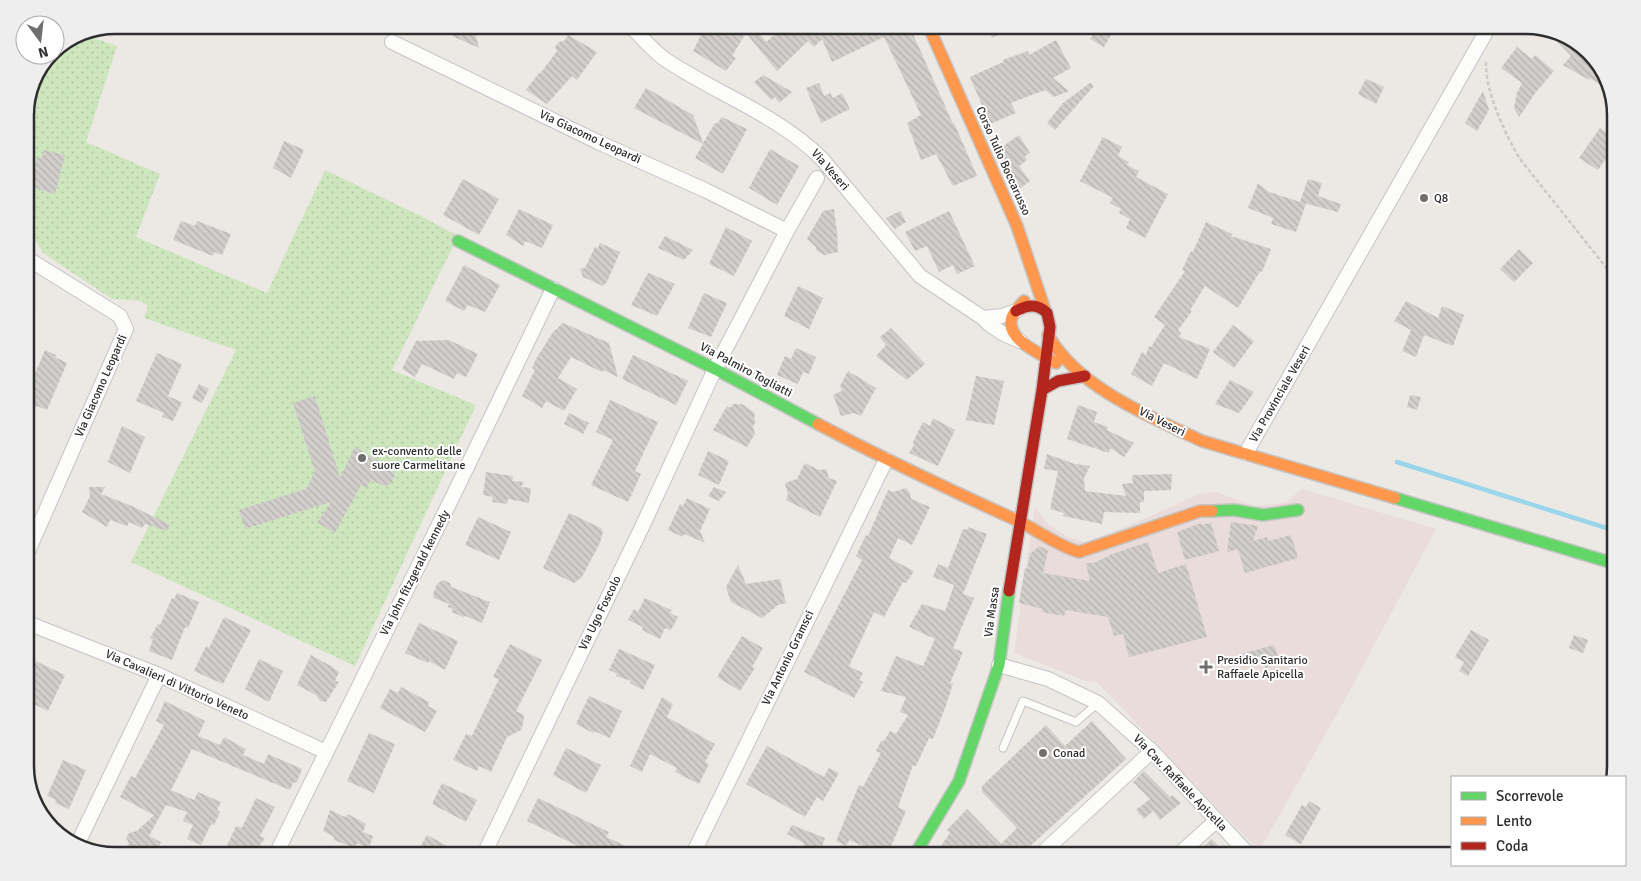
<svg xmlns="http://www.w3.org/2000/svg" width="1641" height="881" font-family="Signika,sans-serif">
<defs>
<pattern id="grass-dots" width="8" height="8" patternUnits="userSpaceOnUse" patternTransform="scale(1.25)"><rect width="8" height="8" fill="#cee6be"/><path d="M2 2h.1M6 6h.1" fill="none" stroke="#b1c6a4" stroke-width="1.8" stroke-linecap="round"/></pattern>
<pattern id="building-back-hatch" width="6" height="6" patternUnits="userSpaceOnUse" patternTransform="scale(1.25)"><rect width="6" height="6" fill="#d1cecb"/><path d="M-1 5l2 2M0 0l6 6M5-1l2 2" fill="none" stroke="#b4b1af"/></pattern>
</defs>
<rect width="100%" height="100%" fill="#ece8e4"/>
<path fill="#e9dcdb" d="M1302,489L1436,529L1347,696L1259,851L1097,682L1086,681L1014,653L1035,507L1048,524L1068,537L1085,542L1121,529L1200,494L1217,492L1254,506L1285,503Z"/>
<path fill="url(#grass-dots)" d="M79,33L117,46L86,142L160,174L136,237L267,293L325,170L425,218L458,236L392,370L476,405L355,666L131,562L236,350L144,318L148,306L141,301L112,299L43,253L25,223V110L52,55H55L56,48Z"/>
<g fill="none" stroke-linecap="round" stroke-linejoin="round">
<path stroke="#99d6ec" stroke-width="4.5" d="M1397,462L1616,531"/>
</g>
<path fill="url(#building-back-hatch)" d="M458,25H473L479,48L452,36Z
M706,25H753L766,42L786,25H909L953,124L954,123L977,176L953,186L936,154L921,160L907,123L921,115L884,37L832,62L822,39L814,47L808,41L777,71L746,33L732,56L736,58L726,71L693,51Z
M985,25H1018L992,38Z
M1076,25H1117L1104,47L1090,39L1093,34Z
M1545,29L1566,34L1601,65L1609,90L1590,78L1589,80L1563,65L1571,56Z
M568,35L597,52L577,80L572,76L547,104L526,90L539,73L540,74L557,51L555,47L559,42L564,41Z
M1056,40L1071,68L1053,78L1069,91L1054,97L1045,90L1011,103L1016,113L990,124L970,77L1003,62V60L1028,51L1029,55Z
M1517,47L1532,59L1535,55L1554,71L1536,92L1519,117L1514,108L1517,93L1522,83L1501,68Z
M763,75L792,92L779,103L775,97L771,100L754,82Z
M1366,79L1384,87L1376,104L1358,94Z
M819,83L824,96L830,93L833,98L842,93L850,109L821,123L806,88Z
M1090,83L1094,86L1055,130L1047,123L1063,103Z
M646,88L693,115L703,143L715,123L717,124L722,117L747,129L723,174L695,158L703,144L634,108Z
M1483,91L1489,110L1477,131L1465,123Z
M1600,128L1616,140V145L1598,170L1579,158Z
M1019,135L1030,153L1025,156L1027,160L1019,166L1030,181L1019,189L1001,160L1005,159L1002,147Z
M1103,137L1122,147L1118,156L1129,162L1127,165L1139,171L1136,177L1168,194L1145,238L1126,228L1130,219L1119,213L1121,209L1110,203L1113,198L1080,181Z
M284,141L304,150L291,178L273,168Z
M770,149L799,166L777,205L749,188Z
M44,150L65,155L55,194L30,187L37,158H42Z
M463,179L499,199L479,235L443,215Z
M1308,179L1322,183L1318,196L1341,204L1338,212L1300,202Z
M1258,183L1269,192L1306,204L1296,232L1271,224L1273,218L1248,208Z
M519,209L553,225L542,248L525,241L523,246L506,235Z
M834,209L837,232L838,252L824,255L816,250V247L807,239L823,211Z
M900,211L906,222L895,229L886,218Z
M949,211L975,266L957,274L953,265L939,272L927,246L915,251L905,232Z
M181,221L195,226L197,221L231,234L222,255L214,252L213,256L173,240Z
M1206,222L1232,234L1231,236L1271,249L1262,272L1260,271L1238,308L1205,286L1190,310L1192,311L1178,330L1181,333L1179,337L1210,349L1197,379L1164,363L1152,386L1131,374L1142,352L1146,355L1149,346L1151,347L1165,325L1154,317L1185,271L1182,270L1191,251L1193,252Z
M726,227L752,241L734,276L709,264Z
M665,236L693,250L684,260L658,248Z
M600,243L620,252L607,282L603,286L583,277L580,269L585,268L595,247L598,248Z
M1519,249L1533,263L1514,282L1500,269Z
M464,265L500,285L485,312L468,305L464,311L445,301Z
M648,273L675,284L657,316L631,305Z
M798,286L823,298L809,329L784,316Z
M704,293L727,303L711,337L688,328Z
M1406,301L1438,318L1442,306L1464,315L1453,346L1424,335L1416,357L1402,351L1411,330L1394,321Z
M563,323L609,343L618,377L603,370L602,372L571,357L558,378L577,389L564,411L546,401L542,408L522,396L535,370L532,368L536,359L553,332Z
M1233,325L1254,341L1234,368L1213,352Z
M891,328L925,364L907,380L876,356L886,345L880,337Z
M449,340L478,354L466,377L457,373L454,379L422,364L415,377L402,369L416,341Z
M796,348L816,357L809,374L803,372L798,384L777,375L785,356L791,359Z
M45,350L56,355L55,357L67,363L47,410L37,406L34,408L25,405V397Z
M157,353L182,364L168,396L182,402L173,421L162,417L164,413L136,401Z
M633,355L688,381L676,405L622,379Z
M848,371L876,388L861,416L854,413L841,416L833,395L842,391L840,386Z
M976,376L1004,381L994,425L966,420Z
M1230,380L1254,392L1239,413L1215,404Z
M199,384L209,389L202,403L192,398Z
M1410,395L1421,397L1417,410L1407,407Z
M315,396L340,478L355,447L393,469L395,475L391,484L384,486L371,480L366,488L361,485L335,533L317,523L331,502L245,529L239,510L306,489L315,472L293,403Z
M610,400L658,422L635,471L641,474L628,502L591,485L613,440L596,432Z
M733,404H742L755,413L754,419L756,420L753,427L755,434L747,447L713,430L727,406L730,408Z
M1078,405L1097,412L1094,422L1108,427L1107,430L1134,443L1124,457L1110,448L1109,453L1067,439Z
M569,413L589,423L583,434L564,424Z
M933,418L955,430L938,466L909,453L914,445L913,442L923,422L930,426Z
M122,426L145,437L130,473L108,462Z
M708,451L729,461L719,485L698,475Z
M1047,454L1075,464L1090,466L1084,478L1085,491L1126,496L1122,484L1133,483L1132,475L1172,474L1171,490L1144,491V502H1140V513L1104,512L1102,524L1063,516L1064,513L1050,509L1058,471L1044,469Z
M805,463L819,470L826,469L829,478L837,481L820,517L786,500L788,495L785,483L797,479Z
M486,472L513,476L512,481L524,482L521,487L531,488L529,503L508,499L507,504L492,502L493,497L483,495Z
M89,487H105L101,494L132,506L170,525L167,531L145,524L142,528L129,522L127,526L110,520L107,527L82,512L90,496Z
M714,487L726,492L719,501L708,496Z
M906,488L910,493L911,499L930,507L912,545L898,538L889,558L914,571L906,583L903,582L884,617L874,612L849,666L863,673L859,680L863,682L854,698L804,672L862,560L856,556L866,535L868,536L888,490L893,492Z
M687,498L710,509L700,531L705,543L684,534L683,537L668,530L680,504L683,506Z
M569,513L601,528L603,532L600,543L582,577L574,583L543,568Z
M478,517L511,532L499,560L465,545Z
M1231,522L1258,526L1253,541L1267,537L1268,541L1291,535L1298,558L1245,573L1238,549L1227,552Z
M1201,523V525L1211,523L1219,551L1185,560L1177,532Z
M968,527L987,534L963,594L974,598L953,648L963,652L950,683L953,684L945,708L933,739L929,738L916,766L913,765L898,807L906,811L887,856L849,840L846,846L836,841L859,785L863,787L881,753L876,751L881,741H884L890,731L896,734L908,715L900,712L906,697L881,691L896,656L923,666L935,639L909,627L922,604L945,611L954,585L933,577L938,564L948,568L963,529L967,530Z
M1148,542L1158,573L1186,564L1207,637L1129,657L1123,634L1114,636L1108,617L1066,610L1064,616L1042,612L1043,609L1019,603L1025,568L1027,569L1030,554L1040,546L1048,551L1043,573L1090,581L1086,563H1094L1112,554Z
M738,565L746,584L780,579L786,603L778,605L762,618L731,602L726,587Z
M443,580L450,583L451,587L490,602L482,623L465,616L463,617L452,612L453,609L448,607L449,604L434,598L433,594L437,584Z
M177,593L199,602L188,628L185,627L172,660L149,651L153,639L150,638L158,624L160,625L172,598L174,599Z
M645,598L671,610L670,613L678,617L671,630L665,628L660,639L642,630L643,627L628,620L634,609L638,612Z
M224,617L251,630L223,684L194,671L206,646L209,648Z
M419,623L458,641L445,670L429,661L428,663L405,653Z
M1471,630L1489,640L1468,676L1459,671L1464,662L1455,657Z
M1574,635L1588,640L1583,653L1569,648Z
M742,636L763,648L752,667L755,668L740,691L717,677Z
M510,644L542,660L516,711L524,715L523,724L521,730L507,737L491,772L479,766L477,771L453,760L466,734L472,736L499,679L493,677Z
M1274,645L1280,663L1265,668L1263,662L1245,667L1241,654Z
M619,649L655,665L643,690L630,683L631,681L616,676L617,674L609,670Z
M311,655L333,667V668L339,672L335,681L339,682L326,702L320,701L316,695L297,685Z
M25,656L65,675L48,711L25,700Z
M259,659L283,671L269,702L245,689Z
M401,687L429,702L428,706L437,711L425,732L380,708L390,689L398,693Z
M589,696L622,711L610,738L594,731L593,733L576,724Z
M662,697L673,704L667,717L715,744L705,762L709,764L699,784L675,772L677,768L650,754L642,772L630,766Z
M165,701L205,721L198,736L220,745L224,737L246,749L243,755L264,764L268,754L302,769L297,782L293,783L290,790L192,749L171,790L194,800L198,792L221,802L217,810L220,812L214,825L211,824L201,845L187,839L193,825L183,821L187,812L166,805L149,836L161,842L154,856H122L129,843L126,838L129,833L137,831L154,815L120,797L131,776L135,778L164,725L156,721Z
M1092,721L1126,759L1019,856H934L950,833L947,830L967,809L1001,844L1017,828L982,792V786L1046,725L1065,746Z
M369,733L395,744L374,793L347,781Z
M767,746L824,777L829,768L839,773L823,801L817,797L805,817L746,784Z
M566,748L601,765L586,793L553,775Z
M63,760L86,770L69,809L55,803L56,800L47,796Z
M1144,771L1170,797L1172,795L1181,803L1160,820L1153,811L1144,819L1136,810L1150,799L1133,782Z
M442,783L477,800L466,822L432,804Z
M256,798L275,807L260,836L265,838L260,845V852L257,856H243L226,848L236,826L242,828Z
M538,798L609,832L606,837L648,856H589L590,852L527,821Z
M1309,801L1321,808L1301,844L1285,835L1302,805L1306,807Z
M330,810L345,817L348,814L366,824L363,832L373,836L369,848L357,843L355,848L334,840V837L323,831Z
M792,825L825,838L820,853L803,846L804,843L787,834Z
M427,835L466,856H415Z
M1212,839L1227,856H1194Z"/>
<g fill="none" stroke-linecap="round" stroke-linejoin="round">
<g stroke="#c5c4c5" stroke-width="9">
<path id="lane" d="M1003,748L1023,701L1076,722L1098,703"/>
</g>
<g stroke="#c5c4c5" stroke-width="16">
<path id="street" d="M630,25C641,37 653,51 666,60C717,94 778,115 822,159L920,276L983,318L989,324L1002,333L1020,341
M392,42L600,143L707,191L787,231
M25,257L120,316L126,329L25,558
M983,318L1002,316L1016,311
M1246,453L1490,25
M25,622L159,675L326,752
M999,665L1048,679L1098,703L1152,751L1250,856
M76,847L159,675
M275,856L453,496L553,289
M483,856L642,527L715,369L787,231L817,178
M692,856L886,460
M1039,856L1152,751
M1177,856L1217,820"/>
</g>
<g stroke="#c5c4c5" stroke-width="14">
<path id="fast" d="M458,241L715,369L818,424
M1395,498L1616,564
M1212,511L1234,510L1263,515L1298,510
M914,856L959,781L999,665L1009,591"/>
</g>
<g stroke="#c5c4c5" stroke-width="14">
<path id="slow" d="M928,25L1017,226L1045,310
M1024,301C1020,306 1014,312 1012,317C1004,339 1041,354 1056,363
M1048,335C1077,387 1150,417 1202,441L1395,498
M818,424C882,458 948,489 1014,519C1036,529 1056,545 1079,552L1200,511H1212"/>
</g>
<g stroke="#c5c4c5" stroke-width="14">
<path id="jam" d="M1042,390L1058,381L1085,376
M1009,591L1042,390L1050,327L1047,313C1037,303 1027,305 1016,311"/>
</g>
<path stroke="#c9c9c8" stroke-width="2.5" stroke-dasharray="4 2.5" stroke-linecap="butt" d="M1486,62C1485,91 1505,134 1520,159L1616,280"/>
<use href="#lane" stroke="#fcfcfb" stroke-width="7"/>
<use href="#street" stroke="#fcfcfb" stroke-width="14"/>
<use href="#fast" stroke="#63d668" stroke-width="11"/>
<use href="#slow" stroke="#ff974d" stroke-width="11"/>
<use href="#jam" stroke="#b3261e" stroke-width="11"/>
</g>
<g fill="#706f6e" stroke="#fff" stroke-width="2">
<circle cx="1424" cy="198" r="5"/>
<circle cx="362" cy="458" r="5"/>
<path d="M1203.5 659.5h5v5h5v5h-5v5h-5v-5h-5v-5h5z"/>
<circle cx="1043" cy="753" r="5"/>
</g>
<g text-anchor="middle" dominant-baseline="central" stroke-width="4" stroke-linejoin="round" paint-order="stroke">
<g font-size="12" fill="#2e2e2e" stroke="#fff">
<text transform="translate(590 137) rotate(25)">Via Giacomo Leopardi</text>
<text transform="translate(1003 161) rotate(66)">Corso Tulio Boccarusso</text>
<text transform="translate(830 170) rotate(49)">Via Veseri</text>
<text transform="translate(746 370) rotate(28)">Via Palmiro Togliatti</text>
<text transform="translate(101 386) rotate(-66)">Via Giacomo Leopardi</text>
<text transform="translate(1280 394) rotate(-60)">Via Provinciale Veseri</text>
<text transform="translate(1162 422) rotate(27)">Via Veseri</text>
<text transform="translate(415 573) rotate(-63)">Via john fitzgerald kennedy</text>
<text transform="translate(992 612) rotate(-82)">Via Massa</text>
<text transform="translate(600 613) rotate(-64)">Via Ugo Foscolo</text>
<text transform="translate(788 658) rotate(-64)">Via Antonio Gramsci</text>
<text transform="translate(177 685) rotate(24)">Via Cavalieri di Vittorio Veneto</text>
<text transform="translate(1180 783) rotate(46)">Via Cav. Raffaele Apicella</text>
</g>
<g font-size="12" fill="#2e2e2e" stroke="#fff" text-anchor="start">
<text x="1434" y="198">Q8</text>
<text x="372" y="451">ex-convento delle<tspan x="372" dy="14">suore Carmelitane</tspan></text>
<text x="1217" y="660">Presidio Sanitario<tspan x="1217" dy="14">Raffaele Apicella</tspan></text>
<text x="1053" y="753">Conad</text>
</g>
</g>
<path d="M0 0H1641V881H0ZM115 34H1526A81 81 0 0 1 1607 115V766A81 81 0 0 1 1526 847H115A81 81 0 0 1 34 766V115A81 81 0 0 1 115 34Z" fill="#eee" fill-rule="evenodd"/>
<path fill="none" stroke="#2e2e2e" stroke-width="2.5" d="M115 34H1526A81 81 0 0 1 1607 115V766A81 81 0 0 1 1526 847H115A81 81 0 0 1 34 766V115A81 81 0 0 1 115 34Z"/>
<rect x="1451" y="776" width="175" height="90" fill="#ffffff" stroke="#ababab"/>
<rect x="1461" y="792" width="25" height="8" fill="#63d668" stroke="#ababab"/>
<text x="1496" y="801" font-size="15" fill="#2e2e2e">Scorrevole</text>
<rect x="1461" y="817" width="25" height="8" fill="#ff974d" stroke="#ababab"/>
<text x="1496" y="826" font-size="15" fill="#2e2e2e">Lento</text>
<rect x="1461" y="842" width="25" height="8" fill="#b3261e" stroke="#ababab"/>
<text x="1496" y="851" font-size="15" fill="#2e2e2e">Coda</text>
<g transform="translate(40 40) rotate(165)"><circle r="24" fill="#ffffff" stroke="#ababab"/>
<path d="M0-4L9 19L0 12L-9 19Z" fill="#706f6e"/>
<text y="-8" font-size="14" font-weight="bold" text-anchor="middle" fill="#2e2e2e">N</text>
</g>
</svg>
